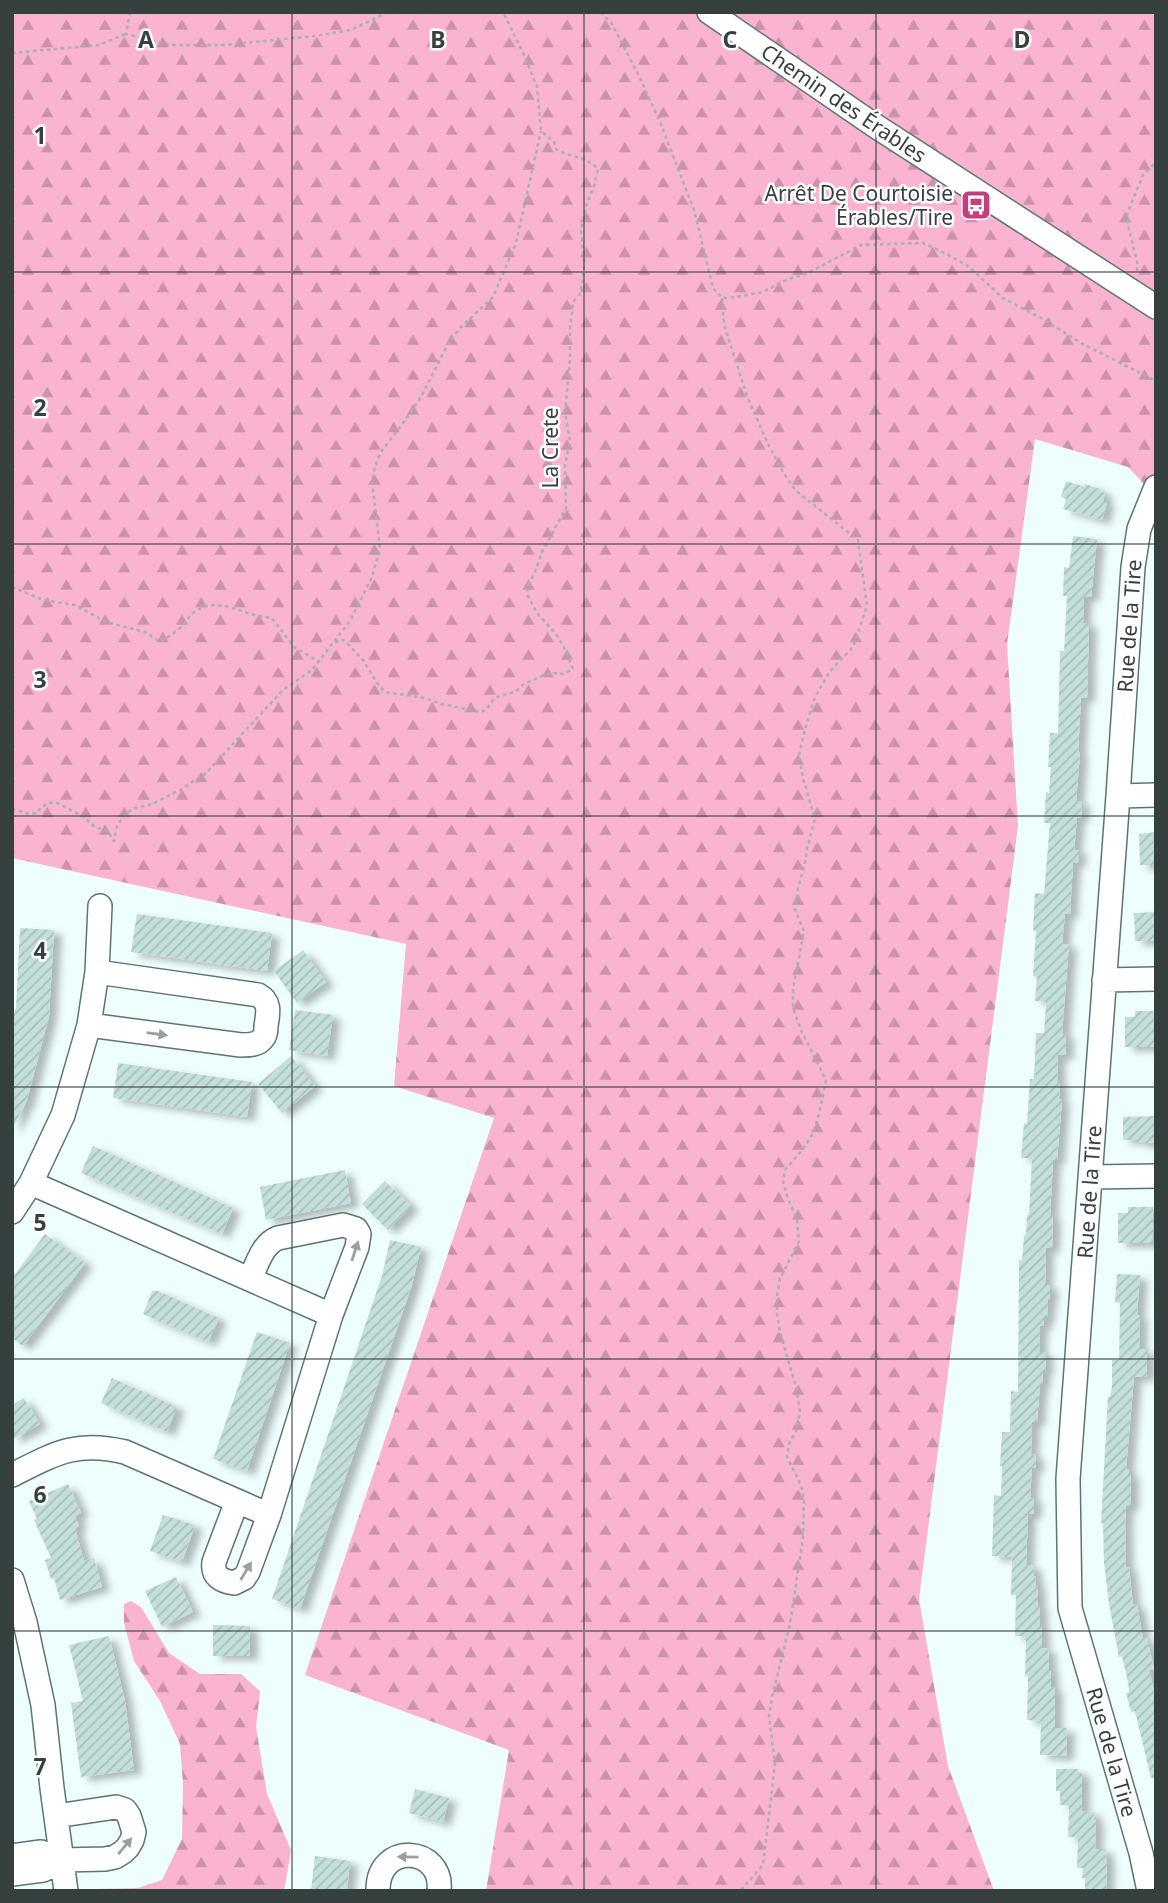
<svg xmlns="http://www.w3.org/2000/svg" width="1168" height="1903" font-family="'Noto Sans',sans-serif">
<defs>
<pattern id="forest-firs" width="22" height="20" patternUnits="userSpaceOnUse" patternTransform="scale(1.75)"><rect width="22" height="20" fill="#fab3d0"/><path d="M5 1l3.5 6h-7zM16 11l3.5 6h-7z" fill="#cb93aa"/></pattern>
<pattern id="building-hatch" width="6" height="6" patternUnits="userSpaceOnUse" patternTransform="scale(1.75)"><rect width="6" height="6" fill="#c3dedb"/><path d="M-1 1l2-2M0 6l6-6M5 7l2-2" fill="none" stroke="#a8c0bd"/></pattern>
<filter id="shadow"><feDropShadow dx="8" dy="4.5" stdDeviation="3.5" flood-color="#0004"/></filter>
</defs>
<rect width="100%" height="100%" fill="#eefefd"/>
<path fill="url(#forest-firs)" d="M12,12H1156V497L1128,467L1035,439L1007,644L1018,826L919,1599L948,1766L994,1891H486L509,1750L305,1675L494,1118L394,1086L406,944L12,858Z
M131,1601L141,1607L169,1653L200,1674H241L260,1691L256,1727L267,1794L291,1850L284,1891H93V1889L138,1888L162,1880L182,1839L183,1784L180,1744L160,1701L134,1661L124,1623V1604Z"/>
<path fill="url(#building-hatch)" filter="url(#shadow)" d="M1066,481L1085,487V484L1100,489V491L1105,493L1103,502L1107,503L1102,520L1063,509L1066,499L1061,497Z
M1073,536L1097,539L1091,597H1084L1083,623H1089L1087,698H1081L1078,752L1080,753L1076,801L1082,802L1081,818L1077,817L1074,850H1079L1078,863L1073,862L1070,914H1065L1062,944H1069L1062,1034H1066V1055H1058L1057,1081H1060L1059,1099H1062L1057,1160H1053L1050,1216H1053L1052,1248H1046L1045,1285H1050V1299H1048L1047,1317H1044V1326H1040L1039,1352H1046L1045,1371H1043V1384L1040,1383L1037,1422H1032L1031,1454L1036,1455V1468L1032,1467L1030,1497H1034V1514H1028L1026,1565L1034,1566V1576H1036V1586H1038V1606H1040V1627H1042V1648H1048L1049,1670H1051V1687H1055V1728H1067L1066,1756L1040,1755L1041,1721L1027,1720L1028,1676H1025L1026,1640H1024L1025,1636H1015L1016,1595H1011L1012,1557L992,1556L994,1495L1001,1496L1002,1466H1000L1002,1432H1010L1011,1391L1018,1392L1019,1260H1022L1024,1236L1026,1234L1027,1215H1029L1032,1158H1021L1024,1123L1027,1124L1030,1079H1034L1036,1033H1044L1046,1002L1035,1001L1037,977L1033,976L1036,931L1033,930L1035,893L1044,894L1050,823H1044L1046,792L1049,793L1051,767H1048L1050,733H1058L1060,651H1064L1067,596H1063L1064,567L1069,568Z
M1156,832V865H1140L1139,834Z
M1156,912V941H1135L1134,913Z
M137,914L272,933L267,971L131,952Z
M20,928L54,930L49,1016L27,1100L12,1130V1021L16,1008Z
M303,950L326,982L297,1003L274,971Z
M295,1010L333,1015L327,1056L289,1050Z
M1135,1011H1156V1047H1125V1017H1135Z
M291,1056L315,1086L282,1113L258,1084Z
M118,1063L252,1082L247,1117L113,1098Z
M1156,1116V1143H1139V1140H1123V1117Z
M93,1146L233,1208L222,1234L81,1173Z
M345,1170L351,1203L266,1220L260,1187Z
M385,1181L411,1206L388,1230L362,1204Z
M1128,1207H1153V1243H1118V1213H1128Z
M45,1234L85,1263L23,1346L12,1338V1278Z
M390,1240L421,1247L412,1285L300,1609L272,1599L382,1276Z
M1117,1274L1140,1275L1137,1315H1140L1139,1349H1147V1377H1134L1126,1469H1129L1128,1474H1131V1506H1126L1125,1523L1126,1567H1129L1133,1605L1137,1604L1143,1639L1147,1638L1154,1669L1149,1670L1156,1700V1777L1151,1778L1135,1711L1131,1712L1126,1693L1129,1692L1128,1682L1122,1656L1119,1657L1109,1604L1104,1562L1103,1523H1101L1108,1396L1110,1397L1112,1387V1360H1119L1120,1303L1115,1302Z
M152,1291H158L219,1318L208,1342L143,1314Z
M257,1332L290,1343L247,1471L213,1459Z
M112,1378L177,1407L167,1432L101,1403Z
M24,1398L40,1424L12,1440V1405Z
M68,1484L81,1513L75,1516L79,1526L75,1528L84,1561L94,1558L102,1587L60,1600L54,1578L51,1579L45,1560L51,1558L34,1520L37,1519L29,1501Z
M163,1515L195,1525L182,1562L150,1551Z
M176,1577L193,1612L162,1627L145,1591Z
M213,1625L250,1626V1656H213Z
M109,1636L125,1701L134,1770L81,1777L71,1703L83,1701L69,1645Z
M1056,1769H1078V1773H1082V1811L1094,1812L1093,1820H1096L1095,1849H1106L1105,1858H1107L1106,1891H1085V1878H1082L1083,1868H1077L1078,1837H1068L1069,1805H1060V1791H1056Z
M415,1789L449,1798L443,1822L409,1813Z
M315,1856L350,1861L347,1891H311Z"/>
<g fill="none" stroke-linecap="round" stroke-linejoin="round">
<g stroke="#5c7573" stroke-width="26">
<path id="minor" d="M709,12L874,125L1156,307
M1118,796L1156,795
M1104,980L1156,979
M89,1025L241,1045C249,1045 258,1045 263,1038C266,1035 266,1030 266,1026C268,1013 271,1002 258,995L97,972
M1091,1177L1156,1176
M31,1183L331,1315
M12,1212L31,1183L63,1115L89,1025L97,972L100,906
M12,1475C54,1454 76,1440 125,1452L269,1515
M237,1501L214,1562C212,1576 221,1581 234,1583L244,1578L248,1572L269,1515L331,1315L357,1247L359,1234L356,1229L343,1225L278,1238C262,1244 257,1265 250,1279
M12,1580L25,1622L43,1705L52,1788L66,1891
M12,1856L41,1852L62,1860L105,1859L115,1857L123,1852L128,1847L132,1840L134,1832L129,1816L125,1810L116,1807L56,1816
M12,1874L43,1870L62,1860
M378,1891C377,1841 444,1846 439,1891
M1149,1891L1141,1853L1070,1608L1068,1479L1118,796L1133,567L1139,529L1156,487"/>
</g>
<path stroke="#a4b2b1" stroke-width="2.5" stroke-dasharray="3.5 3.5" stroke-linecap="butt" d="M130,12L126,34L171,45H223L315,36L351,30L388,12
M601,12L612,24L638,74L660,122L694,210L713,288L722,298L736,297L763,292L786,280L808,273L861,245L923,243L947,254L968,266L1003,298L1043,319L1081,343L1156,381
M12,53L99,45L126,34
M1137,271V262L1128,225L1127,214L1143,175L1156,162
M722,298L724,325L747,396L767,442L783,472L795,490L858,540L867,606L853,647L830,671L815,697L805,729L799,755L803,778L815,819L807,848L805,864L798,888L795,910L804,931L793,989V1008L801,1030L826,1080L821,1105L814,1132L803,1149L785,1170L783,1181L787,1196L797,1220L799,1241L780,1279L777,1296V1315L780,1332L796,1387L800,1412L796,1431L789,1444L787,1457L801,1485L804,1499L803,1538L790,1624L772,1697L769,1716L775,1764L763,1865L740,1891
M12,587L43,600L75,605L106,622L145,632L160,642C169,637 179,630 186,622C188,619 190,615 193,613C210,598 232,608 251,614C258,616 265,617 272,618L294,647L318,661
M335,642L344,640L363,660L377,683L385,692L425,698L441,704L481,712L486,710L493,700L499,696L515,692L524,684L544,675L553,673L563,674L573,669L566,651L556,634L537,613L527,594L528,585L535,572L542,552L566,508L565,465L570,441L565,412L570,360V329L573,302L579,295L583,281L584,259L581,230L586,206L594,186L598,169C582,154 572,159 556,149L554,142L541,131L537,87L524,55L503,12
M12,809L30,814L37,813L41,807L50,803H57L86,818L91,824L97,828L107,830L114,841L117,826L125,814L135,808L152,804L180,790L206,773L283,690L312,670L350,621L372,577L380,549L372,482L375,466L381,452L403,423L421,397L449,342L461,327L493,297L516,243L541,131"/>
<use href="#minor" stroke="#fff" stroke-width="23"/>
</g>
<defs><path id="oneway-solid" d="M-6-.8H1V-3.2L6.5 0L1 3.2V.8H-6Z" transform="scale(1.75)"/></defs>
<g fill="#9aa09f">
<use href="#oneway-solid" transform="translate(157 1034) rotate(8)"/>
<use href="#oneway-solid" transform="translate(355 1251) rotate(-72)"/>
<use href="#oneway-solid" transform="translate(246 1571) rotate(-59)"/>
<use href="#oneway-solid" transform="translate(125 1846) rotate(-50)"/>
<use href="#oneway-solid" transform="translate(408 1857) rotate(-179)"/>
</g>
<path fill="none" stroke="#35403f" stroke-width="2" stroke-opacity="0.55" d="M292,12V1891M584,12V1891M876,12V1891M12,272H1156M12,544H1156M12,816H1156M12,1087H1156M12,1359H1156M12,1631H1156"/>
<defs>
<g id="bus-square" transform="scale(1.575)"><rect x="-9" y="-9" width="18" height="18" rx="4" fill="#c33e81" stroke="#fff"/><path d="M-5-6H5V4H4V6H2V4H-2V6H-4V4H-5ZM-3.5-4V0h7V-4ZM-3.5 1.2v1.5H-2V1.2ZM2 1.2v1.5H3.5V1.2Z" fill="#fff"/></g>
</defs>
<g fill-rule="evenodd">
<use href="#bus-square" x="976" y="205"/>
</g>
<g text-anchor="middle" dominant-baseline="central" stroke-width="5" stroke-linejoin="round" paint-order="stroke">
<g font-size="21" fill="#35403f" stroke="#fff">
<text transform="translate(844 103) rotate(34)">Chemin des Érables</text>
<text transform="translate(550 448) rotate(-90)">La Crete</text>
<text transform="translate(1129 626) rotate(-86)">Rue de la Tire</text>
<text transform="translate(1089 1192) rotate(-86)">Rue de la Tire</text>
<text transform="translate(1112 1752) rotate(74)">Rue de la Tire</text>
</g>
<g font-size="21" fill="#35403f" stroke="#fff" text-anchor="end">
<text x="953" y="193">Arrêt De Courtoisie<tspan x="953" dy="24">Érables/Tire</tspan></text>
</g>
</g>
<g font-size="23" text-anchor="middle" font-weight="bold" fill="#35403f" stroke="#fff" stroke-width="5" stroke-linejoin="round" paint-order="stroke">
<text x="146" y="48">A</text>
<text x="438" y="48">B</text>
<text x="730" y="48">C</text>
<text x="1022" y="48">D</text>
<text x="40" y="144">1</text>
<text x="40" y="416">2</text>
<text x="40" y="688">3</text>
<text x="40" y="959">4</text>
<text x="40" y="1231">5</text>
<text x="40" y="1503">6</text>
<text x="40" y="1775">7</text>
</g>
<rect width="1168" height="1903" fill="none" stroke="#35403f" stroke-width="28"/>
</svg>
